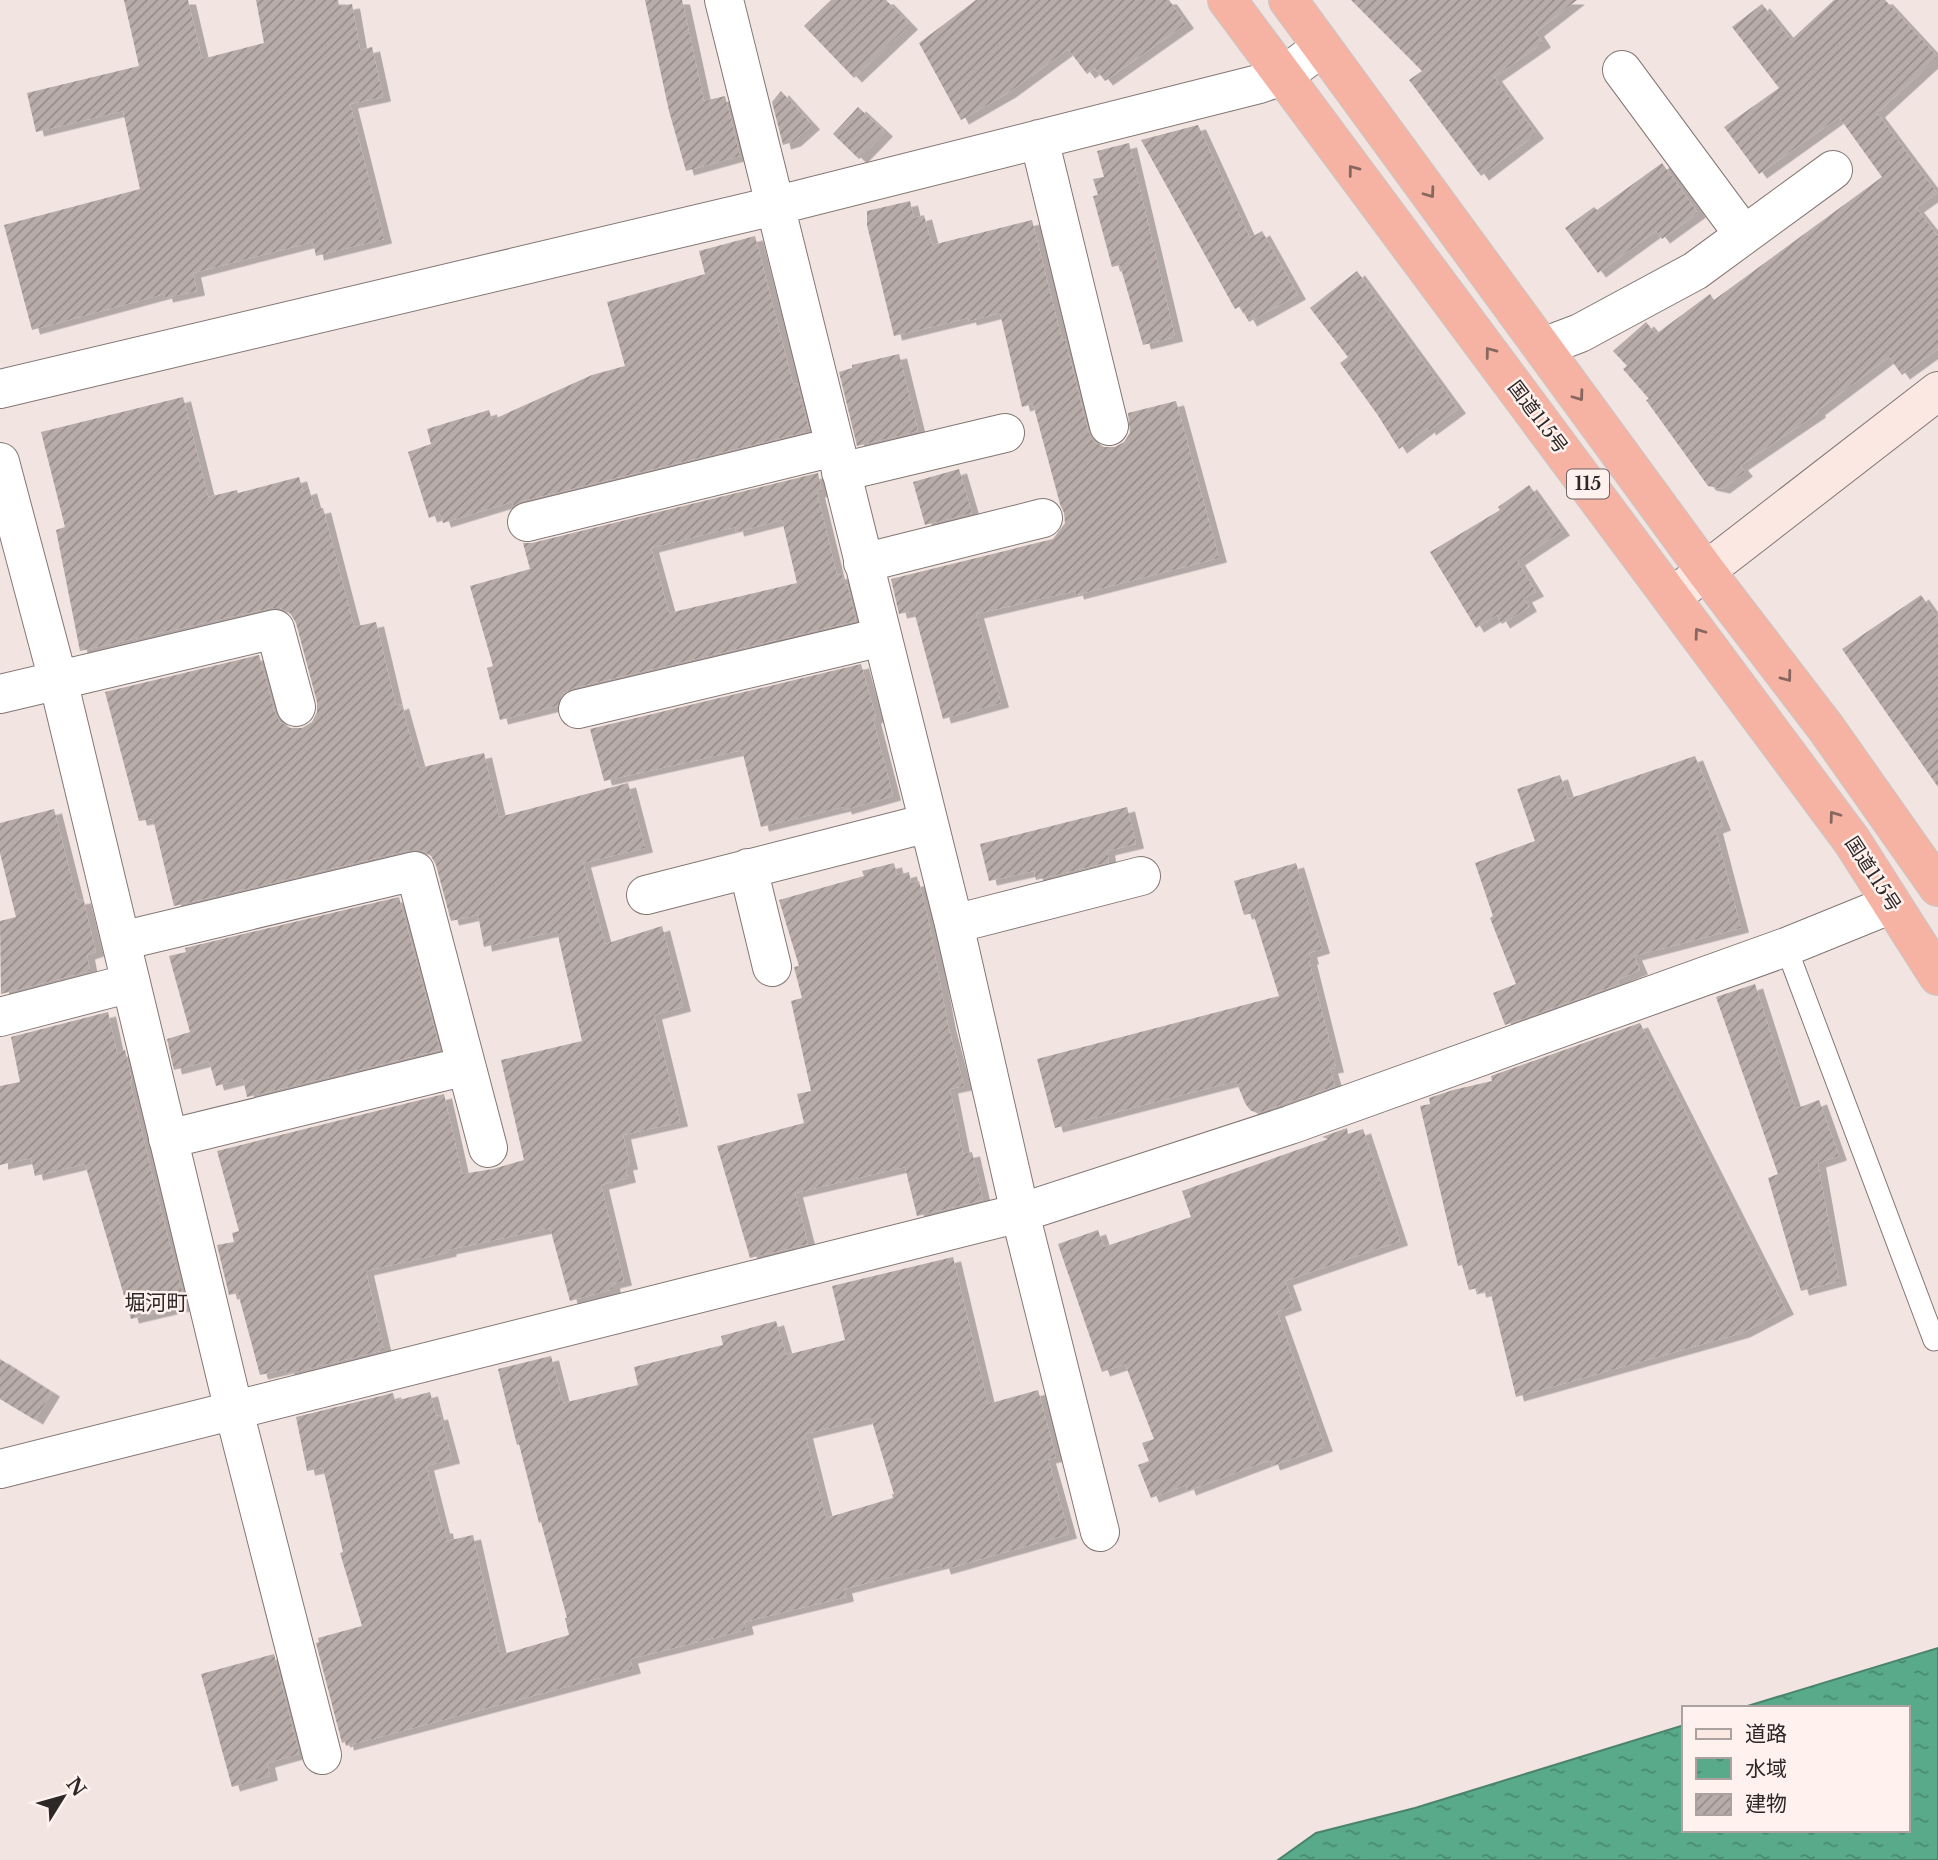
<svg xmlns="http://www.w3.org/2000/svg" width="1938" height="1860" font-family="'Libre Baskerville','Noto Sans JP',serif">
<defs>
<pattern id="water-ripples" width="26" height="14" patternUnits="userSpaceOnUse" patternTransform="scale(1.75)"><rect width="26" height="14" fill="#58aa8a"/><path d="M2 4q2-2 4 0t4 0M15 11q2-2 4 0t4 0" fill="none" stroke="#498a71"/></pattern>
<pattern id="building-hatch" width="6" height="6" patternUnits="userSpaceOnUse" patternTransform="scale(1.75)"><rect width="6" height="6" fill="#b8aca9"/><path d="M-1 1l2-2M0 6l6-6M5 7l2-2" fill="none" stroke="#968c8a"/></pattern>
<filter id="shadow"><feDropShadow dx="8" dy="4.5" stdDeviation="0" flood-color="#0004"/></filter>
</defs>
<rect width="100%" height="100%" fill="#f2e4e1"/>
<path fill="url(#water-ripples)" stroke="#4b836c" stroke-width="2" d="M1938,1648V1860H1278L1316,1833L1415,1808L1684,1725V1830H1908V1708H1741Z"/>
<path fill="url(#building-hatch)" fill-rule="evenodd" filter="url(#shadow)" d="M124,0H188L202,59L264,43L256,0H338L339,6L352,4L360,50L372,47L383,97L350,104L384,239L316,256L313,242L193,273L197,291L165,298L164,294L32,330L4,225L140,189L123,111L36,132L27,93L139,66Z
M645,0H682L704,101L725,96L740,156L686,171L669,111Z
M831,0H886L910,25L854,78L804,26Z
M976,0H1169L1186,24L1105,81L1095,68L1087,74L1068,49L1008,93L961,120L919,43Z
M1351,0H1577L1536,32L1543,43L1494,77L1536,134L1481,176L1409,80L1422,71Z
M1834,0H1885L1938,57L1877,113L1937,193L1916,208L1938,236V349L1902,375L1889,357L1817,411L1818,413L1740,466L1745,472L1722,489L1708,486L1646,400L1649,399L1623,369L1627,366L1613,351L1646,322L1656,334L1710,294L1714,300L1882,177L1839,117L1759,174L1724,127L1779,88L1732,27L1762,4L1791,40Z
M781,91L812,125L793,142L783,145L772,102Z
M858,107L885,132L859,159L833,134Z
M1198,125L1250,238L1262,231L1298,295L1249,322L1240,306L1235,309L1141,140Z
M1129,143L1175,337L1143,345L1120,265L1112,267L1093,196L1098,195L1093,179L1104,177L1097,151Z
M1662,163L1698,213L1662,239L1656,231L1598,273L1565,228L1594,207L1597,210Z
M910,201L914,218L924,215L932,245L1032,220L1062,340L1065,339L1088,431L1093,441L1104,447H1115L1124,442L1130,433L1128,413L1176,401L1219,558L1076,595L1075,591L976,614L1001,703L943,719L914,611L899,614L891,579L1053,539L1065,523L1064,513L1060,504L1033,404L1022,407L1000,313L969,321L968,318L894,336L867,225V211Z
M755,236L793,384L797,383L809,431L522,501L513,506L512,502L443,523L440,514L429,518L408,452L431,444L427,429L489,410L492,420L592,375L625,366L607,302L705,274L699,251Z
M1357,271L1458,409L1428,431L1427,428L1399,449L1377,414L1340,363L1348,357L1310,308Z
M899,354L918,431L857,446L839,372L852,368V365Z
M183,397L208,497L237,490L238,493L299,477L303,491L309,489L315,510L323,508L354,627L376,622L396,706L401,704L419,768L484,753L499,817L628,783L645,848L583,863L605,944L662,926L683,1007L654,1015L680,1122L623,1135L630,1165L625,1166L628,1178L601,1185L624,1281L612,1284L613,1289L570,1301L550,1228L448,1250L449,1252L366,1271L384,1350L287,1374L286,1369L260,1375L238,1293L229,1295L217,1245L234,1242L232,1233L239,1231L217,1151L444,1094L462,1174L493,1169L524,1160L501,1060L582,1041L557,931L484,947L478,915L451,921L436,865L431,856L422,850H410L174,906L153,819L139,821L105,692L259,655L275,713L280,722L290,728H302L312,722L317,712V702L296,623L290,613L280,608H270L80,651L56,530L65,527L41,432Z
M959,469L972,513L925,525L913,482Z
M818,473L822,492L817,493L837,575L842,574L845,585L847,584L856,621L573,688L563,694L557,706L500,720L487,668L493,666L470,586L530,569L523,543H532ZM782,520L797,583L669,613L651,548L735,527L736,532Z
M1529,485L1562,531L1517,561L1536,592L1524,598L1529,607L1502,624L1497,615L1476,628L1430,552L1500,510L1498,507Z
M1921,595L1938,619V787L1842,649Z
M861,664L876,718L873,719L893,796L844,810L843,807L761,827L742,750L604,781L590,729Z
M1695,756L1723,826L1715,829L1741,928L1634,956L1640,970L1617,980L1619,984L1505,1025L1493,993L1516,984L1490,918L1493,916L1475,863L1535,841L1517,789L1560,775L1568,799Z
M1127,807L1136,844L1107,851L1109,862L1036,880L1034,871L989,881L980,844Z
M54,809L77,900L83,899L96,952L87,955L90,971L1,994L0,921L16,917L0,853V823Z
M894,863L897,875L909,872L911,883L919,881L928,918L948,1025L964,1086L950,1089L963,1154L972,1152L983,1200L917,1216L905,1167L795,1193L808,1244L750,1258L717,1146L804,1123L797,1094L811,1091L791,1001L802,998L794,967L799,966L779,900L864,876L862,871Z
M1296,863L1322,949L1309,953L1311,960H1309L1336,1068L1330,1069L1335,1086L1257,1113L1250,1110L1245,1103L1236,1081L1055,1128L1037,1059L1279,996L1253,913L1244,915L1234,881Z
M399,897L440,1050L247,1097L243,1079L216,1086L209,1061L174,1070L167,1039L190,1032L169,956L186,952L185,948Z
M1755,984L1795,1109L1819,1100L1839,1156L1818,1163L1839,1281L1801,1291L1768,1178L1778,1174L1716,997Z
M108,1012L117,1053L125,1050L132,1081L130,1082L157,1195L186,1306L131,1319L85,1164L35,1176L31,1158L0,1165V1086L20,1082L11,1037Z
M1640,1023L1786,1310L1742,1333L1516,1397L1490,1290L1478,1293L1477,1288L1469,1290L1462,1265L1458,1266L1420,1106L1430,1104L1429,1098L1453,1090L1492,1081L1491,1076Z
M1347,1128L1348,1134L1363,1129L1400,1241L1285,1281L1294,1306L1277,1312L1325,1447L1272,1466L1270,1460L1188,1491L1186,1485L1151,1498L1138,1465L1149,1461L1142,1443L1154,1439L1125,1364L1102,1372L1058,1244L1098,1230L1104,1247L1191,1217L1182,1191L1328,1139L1322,1137Z
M953,1257L988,1404L1038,1390L1056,1457L1048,1459L1069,1534L943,1570L941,1564L844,1589L846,1597L744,1622L746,1630L630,1659L633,1669L346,1746L345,1742L342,1743L316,1643L319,1642L318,1638L362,1626L340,1553L343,1552L323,1468L307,1471L296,1417L393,1393L395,1401L430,1392L436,1416L440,1415L452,1459L426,1466L442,1529H445L447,1541L473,1535L500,1655L569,1635L565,1618H567L541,1522L539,1523L519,1444L517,1445L498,1369L551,1356L563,1403L638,1385L634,1367L723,1345L721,1336L776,1321L786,1355L845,1340L832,1286ZM871,1418L894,1494H892L893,1498L826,1518L805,1434Z
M0,1359L52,1392L35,1420L0,1399Z
M274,1654L299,1754L267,1763L270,1776L232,1787L201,1674Z"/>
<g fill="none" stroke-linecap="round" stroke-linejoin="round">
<g stroke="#837775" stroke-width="23">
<path id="lane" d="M1786,947L1934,1340"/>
</g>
<g stroke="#837775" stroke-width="40">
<path id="street" d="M724,0L954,924L1020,1213L1100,1532
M1622,70L1744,235
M1039,139L1109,426
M1543,347L1580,333L1695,271L1833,170
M0,389L774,206L1259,84L1283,76L1322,47
M0,462L58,680L234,1411L322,1755
M841,472L1005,433
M527,522L834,447
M863,563L1043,518
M0,694L275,629L296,707
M578,709L882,637
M748,868L772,967
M646,895L928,823
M954,924L1141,876
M121,941L415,871L488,1148
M0,1017L131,983
M168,1139L466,1066
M0,1469L1020,1213L1290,1125L1786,947L1892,904"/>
</g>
<g stroke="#837775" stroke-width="40">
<path id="secondary" d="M1672,597L1938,391"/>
</g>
<g stroke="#c8c7c7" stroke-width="40">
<path id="highway" d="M1227,0L1852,841L1938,976
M1288,0L1705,570L1826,728L1938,887"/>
</g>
<use href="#lane" stroke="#fff" stroke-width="21"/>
<use href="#street" stroke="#fff" stroke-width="38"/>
<use href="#secondary" stroke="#fce8e3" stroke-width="38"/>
<use href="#highway" stroke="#f6b3a3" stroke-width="38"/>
</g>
<defs><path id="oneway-chevron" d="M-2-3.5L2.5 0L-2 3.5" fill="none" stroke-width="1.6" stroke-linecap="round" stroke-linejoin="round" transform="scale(1.75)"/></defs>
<g stroke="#87675f">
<use href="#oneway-chevron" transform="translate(1353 170) rotate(-127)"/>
<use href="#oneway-chevron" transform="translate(1430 193) rotate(54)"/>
<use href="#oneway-chevron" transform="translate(1490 352) rotate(-127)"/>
<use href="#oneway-chevron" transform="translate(1579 396) rotate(54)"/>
<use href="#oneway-chevron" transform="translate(1699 633) rotate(-126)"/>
<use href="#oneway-chevron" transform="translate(1787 677) rotate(53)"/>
<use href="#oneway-chevron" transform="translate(1834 816) rotate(-126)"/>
</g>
<g text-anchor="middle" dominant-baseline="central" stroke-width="5" stroke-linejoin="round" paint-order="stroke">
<rect fill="#fff1ee" stroke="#6c6463" stroke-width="2" x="1567" y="469.5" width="42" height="29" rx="5"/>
<g font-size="18" font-weight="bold" fill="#2d2827">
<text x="1588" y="484">115</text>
</g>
<g font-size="19" fill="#2d2827" stroke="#fff1ee">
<text transform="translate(1538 417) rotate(53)">国道115号</text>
<text transform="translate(1873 874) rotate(57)">国道115号</text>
</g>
<g font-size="21" fill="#2d2827" stroke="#fff1ee">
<text x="156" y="1303">堀河町</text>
</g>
</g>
<rect x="1682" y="1706" width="228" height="126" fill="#fff1ee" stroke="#aba19e" stroke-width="2"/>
<rect x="1696" y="1729" width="35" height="10" fill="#fce8e3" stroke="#aba19e" stroke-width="2"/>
<text x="1745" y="1741" font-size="21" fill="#2d2827">道路</text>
<rect x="1696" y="1758" width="35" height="21" fill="url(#water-ripples)" stroke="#aba19e" stroke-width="2"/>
<text x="1745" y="1776" font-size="21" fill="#2d2827">水域</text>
<rect x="1696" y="1794" width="35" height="21" fill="url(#building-hatch)" stroke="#aba19e" stroke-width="2"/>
<text x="1745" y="1811" font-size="21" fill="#2d2827">建物</text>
<g transform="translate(63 1797) rotate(53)" stroke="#fff1ee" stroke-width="5" paint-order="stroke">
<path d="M0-5L12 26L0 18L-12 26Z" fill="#2d2827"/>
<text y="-10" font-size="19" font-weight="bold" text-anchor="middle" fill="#2d2827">N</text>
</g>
</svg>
